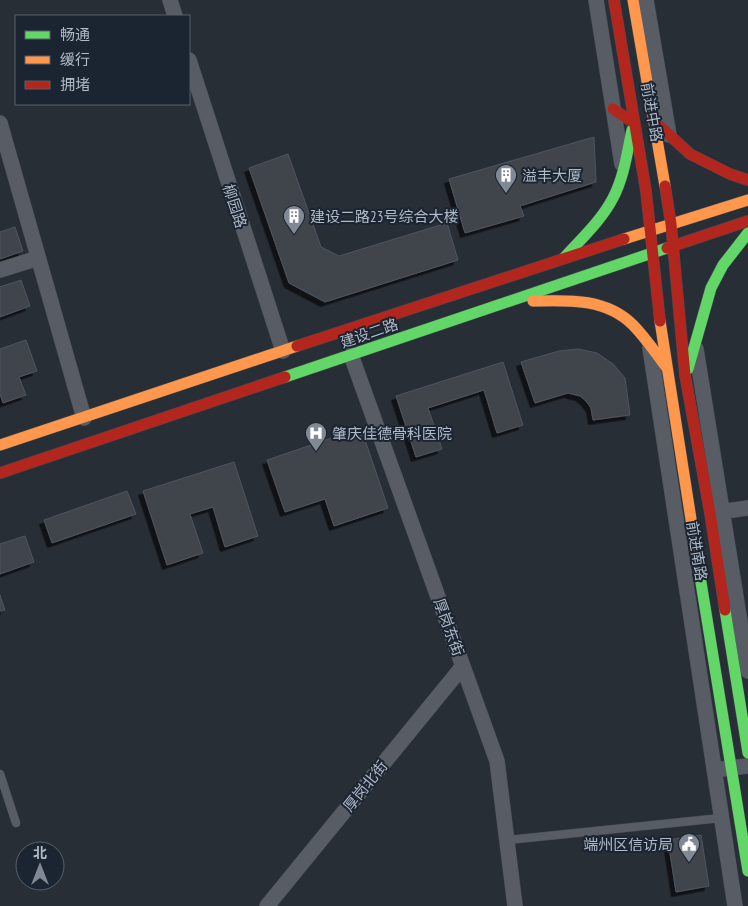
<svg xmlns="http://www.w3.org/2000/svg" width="748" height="906" font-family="'PT Sans Narrow','Noto Sans SC',sans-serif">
<defs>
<filter id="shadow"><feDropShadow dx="-4.5" dy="4.5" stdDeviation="0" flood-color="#0009"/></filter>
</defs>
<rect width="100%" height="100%" fill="#282e36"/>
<path fill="#3f444c" stroke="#50555e" filter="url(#shadow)" d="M594,137L596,182L520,206L524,216L465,233L449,179Z
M288,154L321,247L339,256L447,223L458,260L325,302L289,283L249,168Z
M15,227L23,251L0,259V232Z
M21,280L30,306L0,317V287Z
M26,340L37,371L19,377L26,395L3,403L0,394V349Z
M578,349L597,353L613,364L625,378L630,415L593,420L591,408L586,401L580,396L568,393L535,403L521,362L559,351Z
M503,362L523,425L497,433L484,390L428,408L442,449L416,457L396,396Z
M361,428L388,508L334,526L325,499L285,512L267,460Z
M234,462L258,536L225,547L213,507L190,514L203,553L167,565L143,491Z
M127,491L136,514L52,543L44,520Z
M25,536L34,562L0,574V544Z
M0,595L5,610L0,611Z
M701,835L709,886L676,892L668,840Z"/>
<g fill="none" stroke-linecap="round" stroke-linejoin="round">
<g stroke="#464a51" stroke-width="9">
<path id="lane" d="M0,774L16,823
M508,840L721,818"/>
</g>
<g stroke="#464a51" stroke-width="16">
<path id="street" d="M170,0L175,16
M596,0L622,164
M646,0L669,135
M189,60L283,351
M0,123L84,418
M0,270L38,258
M650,348L735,906
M696,349L748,671
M351,355L497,761L515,906
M712,513L748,508
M722,769L748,766
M267,906L463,666"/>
</g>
<g stroke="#464a51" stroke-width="12">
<path id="fast" d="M564,258C581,239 601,221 613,198C624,177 627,153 632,130
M688,369L711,288L723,265L748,233
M285,377L667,248
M698,564L748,871
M725,610L748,753"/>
</g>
<g stroke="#464a51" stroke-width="12">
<path id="slow" d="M633,0L665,186
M624,239L748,200
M533,301C568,300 606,298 633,325C646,338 656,354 667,368
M660,321L698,564
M0,445L297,346"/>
</g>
<g stroke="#464a51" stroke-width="12">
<path id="jam" d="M614,0L646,191L660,321
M613,109L634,123
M653,120L690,154L730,174L748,180
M665,186L671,224L685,375L710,513L725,610
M667,248L748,221
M297,346L624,239
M0,473L285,377"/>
</g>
<use href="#lane" stroke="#585c64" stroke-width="8"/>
<use href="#street" stroke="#585c64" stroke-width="15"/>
<use href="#fast" stroke="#63d668" stroke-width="11"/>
<use href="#slow" stroke="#ff974d" stroke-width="11"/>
<use href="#jam" stroke="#b3261e" stroke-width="11"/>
</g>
<defs>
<g id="building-pin" transform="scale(1.125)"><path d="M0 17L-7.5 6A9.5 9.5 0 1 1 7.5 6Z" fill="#818995" stroke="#1b2431"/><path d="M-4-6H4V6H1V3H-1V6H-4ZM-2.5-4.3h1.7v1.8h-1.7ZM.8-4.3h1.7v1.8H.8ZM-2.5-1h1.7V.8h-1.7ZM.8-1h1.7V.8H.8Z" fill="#fff"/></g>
<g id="hospital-pin" transform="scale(1.125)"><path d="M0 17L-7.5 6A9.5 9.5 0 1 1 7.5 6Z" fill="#818995" stroke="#1b2431"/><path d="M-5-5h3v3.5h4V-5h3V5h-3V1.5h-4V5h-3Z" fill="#fff"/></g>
<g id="civic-pin" transform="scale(1.125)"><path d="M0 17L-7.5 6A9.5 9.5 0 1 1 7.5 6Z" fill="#818995" stroke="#1b2431"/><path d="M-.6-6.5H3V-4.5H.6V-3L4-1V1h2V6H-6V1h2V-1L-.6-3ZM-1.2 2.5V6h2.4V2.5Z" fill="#fff"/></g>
</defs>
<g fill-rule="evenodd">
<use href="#building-pin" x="506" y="175"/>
<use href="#building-pin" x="294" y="216"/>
<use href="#hospital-pin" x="316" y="433"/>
<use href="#civic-pin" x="689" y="844"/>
</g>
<g text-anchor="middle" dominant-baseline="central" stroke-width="4" stroke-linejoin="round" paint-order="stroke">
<g font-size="15" fill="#b1bac8" stroke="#1b2431">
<text transform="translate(652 112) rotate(80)">前进中路</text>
<text transform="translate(235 206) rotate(72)">柳园路</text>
<text transform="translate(369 333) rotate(-19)">建设二路</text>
<text transform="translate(697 551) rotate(81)">前进南路</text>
<text transform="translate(449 627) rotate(70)">厚岗东街</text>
<text transform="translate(365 786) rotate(-51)">厚岗北街</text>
</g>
<g font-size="15" fill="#b1bac8" stroke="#1b2431" text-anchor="start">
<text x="522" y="175">溢丰大厦</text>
<text x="310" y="216">建设二路23号综合大楼</text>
<text x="332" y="433">肇庆佳德骨科医院</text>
<text x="673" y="844" text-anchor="end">端州区信访局</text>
</g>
</g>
<rect x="15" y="15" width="175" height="90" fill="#1b2431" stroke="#57606d"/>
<rect x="25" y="31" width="25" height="8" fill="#63d668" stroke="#57606d"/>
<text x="60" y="40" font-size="15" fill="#b1bac8">畅通</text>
<rect x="25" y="56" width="25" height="8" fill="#ff974d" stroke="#57606d"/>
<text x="60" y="65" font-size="15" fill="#b1bac8">缓行</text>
<rect x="25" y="81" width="25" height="8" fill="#b3261e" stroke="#57606d"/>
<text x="60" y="90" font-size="15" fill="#b1bac8">拥堵</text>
<g transform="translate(40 866)"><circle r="24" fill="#1b2431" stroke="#57606d"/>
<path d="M0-4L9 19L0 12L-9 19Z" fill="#818995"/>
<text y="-8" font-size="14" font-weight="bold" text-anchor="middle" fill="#b1bac8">北</text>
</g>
</svg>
